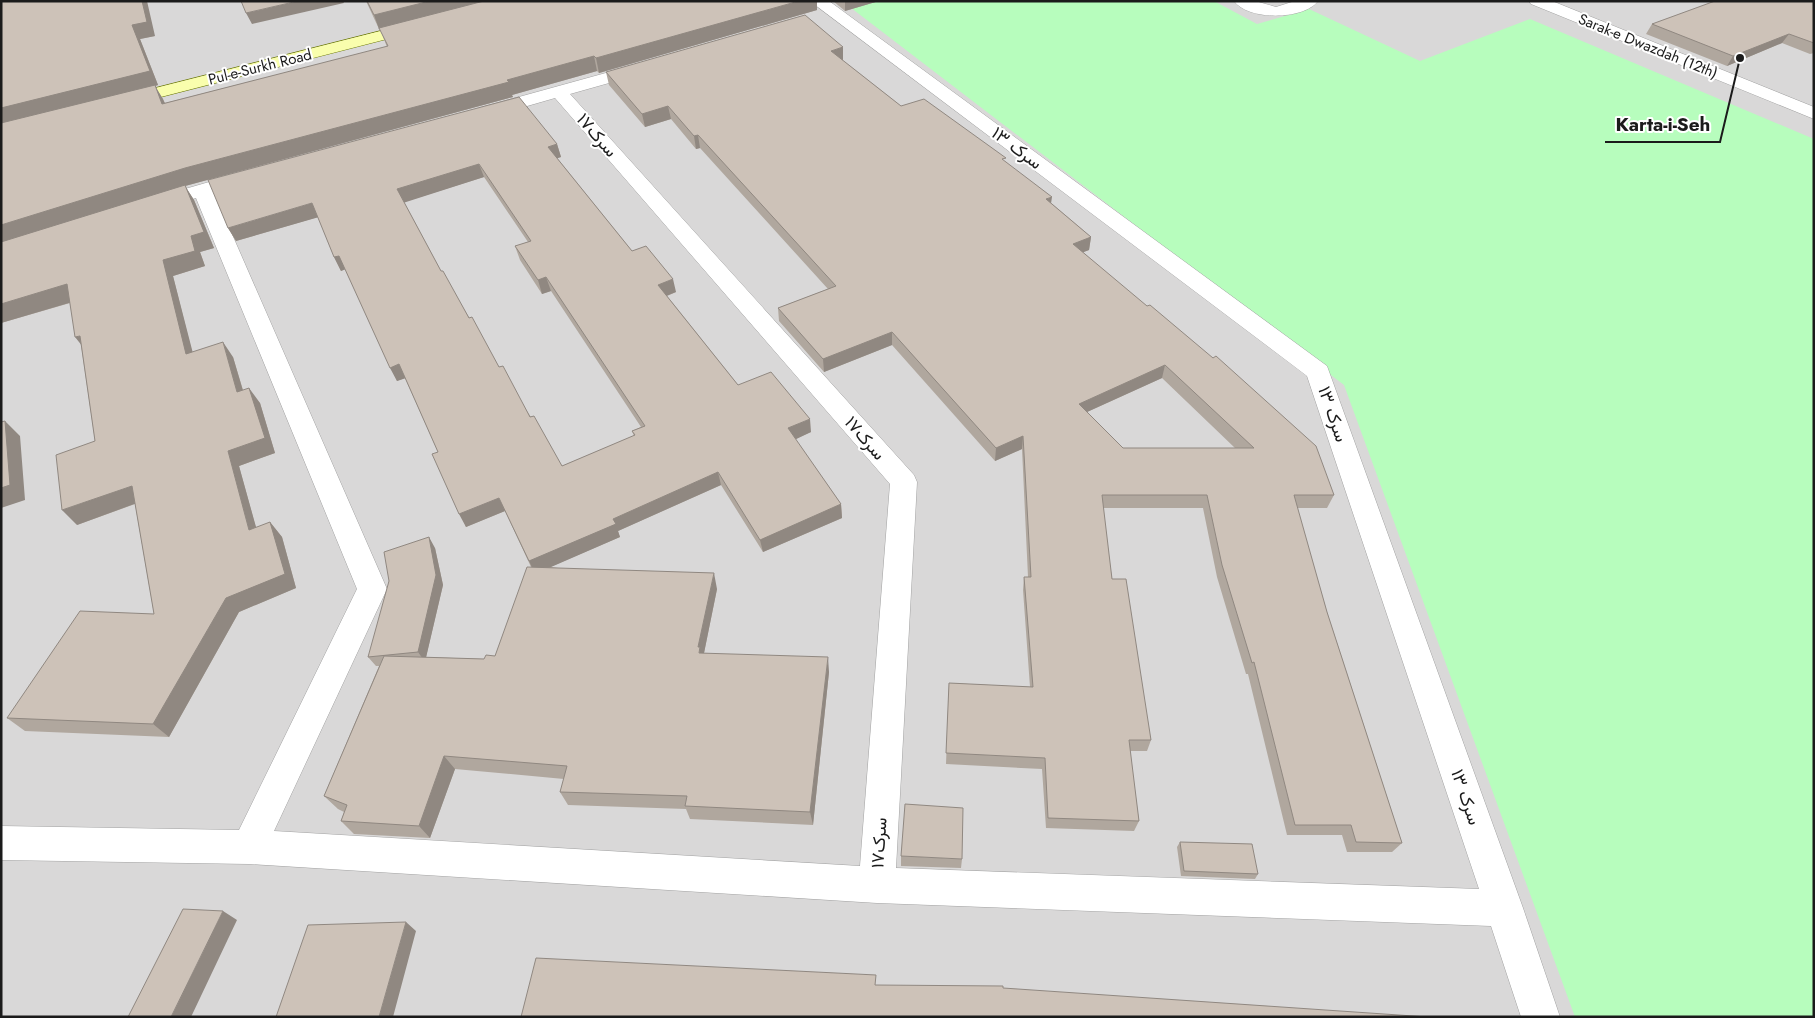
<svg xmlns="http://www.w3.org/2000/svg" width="1815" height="1018" font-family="Jost,Vazirmatn,sans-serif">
<rect width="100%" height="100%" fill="#eee9df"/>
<path fill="#d9d8d8" d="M1,1H1814V1017H1Z"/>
<path fill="#b7fdbd" d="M842,1H1214L1257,24L1309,9L1420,61L1530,19L1814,139V1017H1575L1344,385Z"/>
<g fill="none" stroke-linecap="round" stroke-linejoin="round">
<g stroke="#a2a2a2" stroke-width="1">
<path id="street" d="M810,1H829L1327,366L1523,908L1560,1017H1521L1491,926L877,903L249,864L1,860V826L239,830L357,589L196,198L154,210L147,208L144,204L147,200L247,171L254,173L257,177L254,181L214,193L387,589L274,831L860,866L890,484L555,98L486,118L479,116L477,112L479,108L642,63L648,64L651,68L648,72L570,94L914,475L917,482L896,868L1479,889L1307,376Z
M1234,1H1255L1276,7L1295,1H1318C1304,20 1248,21 1234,1Z
M1529,1H1552L1814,107V119L1531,4Z"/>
</g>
<g stroke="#667400" stroke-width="1">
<path id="secondary" d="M420,21L428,26L426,29L122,107L116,106L113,102L116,98Z"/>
</g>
<use href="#street" fill="#fff" fill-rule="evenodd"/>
<use href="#secondary" fill="#f9fead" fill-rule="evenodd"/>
</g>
<path fill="#b0a79e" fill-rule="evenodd" d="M1,1L155,36L140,39L158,85L155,86L165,103L387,47L380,29H379L366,1H817V10L599,73L597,71L512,95L513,97L185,186L194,200L214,248L200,252L205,266L173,276L192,352L233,357L243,390L260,403L275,453L239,466L256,528L270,522L282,537L296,588L239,612L169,737L25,731L7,718L154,614L135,504L77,525L95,441L81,345L70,303L1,323Z
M833,1H879L845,11Z
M1814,1V53L1810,54L1782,43L1727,66L1646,34L1652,24Z
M842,60L901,106L1006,162L1051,203L1091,237L1089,250L1083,252L1334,495L1327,508H1297L1327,612L1402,843L1392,852H1347L1342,835H1287L1248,674H1246L1217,577L1203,508H1103L1112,579L1151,740L1147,751H1130L1139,821L1134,831L1046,828L1042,769L946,764L949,683L1030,687L1023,590L1024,577H1028L1022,449L995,461L892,345L824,372L779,321L778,308L828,289L700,148L696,149L671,119L645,127L609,85L606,72L843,60ZM1162,378L1235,448H1123L1087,412Z
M557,144L561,157L557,158L632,251L676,292L667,296L738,385L811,432L795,439L841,504L842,518L763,552L721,485L618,531L620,537L550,567L717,589L704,653L829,672L813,825L690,819L686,809L568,805L560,792L564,779L455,769L430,838L354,834L341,821L344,812L338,809L324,796L379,666H376L368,657L435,548L443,585L426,657L484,659L495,656L531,567L505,511L466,527L438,452L405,378L397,381L345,269L341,271L334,257L318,217L236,241L228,228ZM484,177L528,242L515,246L520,260L542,294L551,291L641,427L632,431L634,436L562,466L499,367L441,271L404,202Z
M1180,842L1258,874L1255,879L1181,876L1177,847Z
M901,856L962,859L961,868L901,866Z"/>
<path fill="#908881" d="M142,1H147L155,36L140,39L158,85L155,86L163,99L171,118L1,125V108L132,25Z
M298,1H343L344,3L252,24L246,13Z
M430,1H489L379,29L374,15Z
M799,1H817V10L599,73L596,58Z
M845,1H879L845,11Z
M1789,34L1782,43L1727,66L1733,56Z
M843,47V60L831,63V51Z
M594,56L597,71L512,95L513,97L185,186L194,200L214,248L200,252L205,266L173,276L197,369L186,354L1,244V225L185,168Z
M668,106L671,119L645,127L642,114Z
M698,135L700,148L696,149L694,136Z
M557,144L561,157L552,160L548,147Z
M479,164L484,177L403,203L397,189Z
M1052,197L1050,210L1046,199Z
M312,203L319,217L236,241L228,228Z
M1091,237L1089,250L1071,257L1073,244Z
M339,256L346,269L341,271L334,257Z
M546,277L551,291L542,294L538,280Z
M673,279L676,292L661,298L658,285Z
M67,284L79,300L1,323V304Z
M892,332V345L824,372L823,359Z
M80,336L87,352L75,337Z
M223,342L233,357L248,408L237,392Z
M399,364L406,378L397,381L390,368Z
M1165,365L1162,378L1076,417L1079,404Z
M249,388L260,403L275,453L239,466L261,545L249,530L228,451Z
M810,419L811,432L790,442L788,428Z
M5,421L20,436L25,500L1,508V488Z
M1023,436L1022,449L995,461L996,448Z
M718,472L721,485L618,531L620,537L535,574L529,561L613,519Z
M132,486L145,500L77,525L62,510Z
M499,498L505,511L466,527L459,514Z
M841,504L842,518L763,552L760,540Z
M270,522L282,537L296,588L239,612L169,737L153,724Z
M429,537L435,548L443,585L425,662L418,652Z
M714,573L717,589L703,658L704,667L698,647Z
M828,657L829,672L813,825L810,812Z
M444,756L455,769L430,838L419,826Z
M223,911L237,920L191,1017H171Z
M406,922L416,931L393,1017H379Z"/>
<path fill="#cdc2b8" stroke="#908881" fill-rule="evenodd" d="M1,1H142L147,22L132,25L150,71L1,108Z
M241,1H298L246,13Z
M367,1H430L374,15Z
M484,1H799L596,58L594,56L507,80L509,82L185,168L1,225V123L155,85L162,104L388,46L379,28Z
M1715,1H1814V43L1789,34L1733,56L1652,24Z
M805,15L843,47L831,51L901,106L924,99L1006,158L1002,159L1052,197L1046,199L1091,237L1073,244L1147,306L1150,305L1213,358L1216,356L1316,446L1334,495H1294L1327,612L1402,843L1356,842L1351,825H1295L1254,662L1252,663L1222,565L1207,495H1102L1112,579H1126L1151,740H1129L1139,821L1048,818L1045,758L946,753L949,683L1033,687L1024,577H1031L1023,436L996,448L892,332L823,359L778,308L836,286L698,135L694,136L668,106L642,114L606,72ZM1165,365L1254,448H1123L1079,404Z
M519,97L557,144L548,147L632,251L646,246L673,279L658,285L738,385L771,372L810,419L788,428L841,504L760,540L718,472L613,519L616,524L529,561L499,498L459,514L432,454L438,452L399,364L390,368L339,256L334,257L312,203L228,228L208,180ZM479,164L531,241L515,246L538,280L546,277L645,426L632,431L635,435L562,466L534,416L530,417L503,366L499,367L472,317L469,318L443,271H441L397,189Z
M185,185L204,232L191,236L195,251L163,260L186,354L223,342L237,392L249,388L265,438L228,451L249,530L270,522L285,574L226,598L153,724L7,718L80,611L154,614L132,486L62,510L56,455L95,441L80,336L75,337L67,284L1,304V242Z
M5,421L10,485L1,488V422Z
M429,537L436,575L418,652L368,657L389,581L384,552Z
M527,567L714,573L698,647H700L699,653L828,657L810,812L685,806L687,796L560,792L567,766L444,756L419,826L341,821L347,805L324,796L384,656L484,659L486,655L495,656Z
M905,804L963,808L962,859L901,856Z
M1180,842L1252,844L1258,874L1184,871Z
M183,909L223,911L171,1017H128Z
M406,922L379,1017H276L308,925Z
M536,958L876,975L875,985L1003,986V988L1428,1017H521Z"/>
<g text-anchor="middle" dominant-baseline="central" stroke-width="4" stroke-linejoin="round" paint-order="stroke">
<g font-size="15" fill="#1b1b1b" stroke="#fff">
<text transform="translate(1648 46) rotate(22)">Sarak-e Dwazdah (12th)</text>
<text transform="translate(260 67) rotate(-14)">Pul-e-Surkh Road</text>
</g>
<g font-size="18" fill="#1b1b1b" stroke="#fff">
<text transform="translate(597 135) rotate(49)">سرک۱۷</text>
<text transform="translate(1017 148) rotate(37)">سرک ۱۳</text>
<text transform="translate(1333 414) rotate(71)">سرک ۱۳</text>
<text transform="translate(865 438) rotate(49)">سرک۱۷</text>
<text transform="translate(1466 797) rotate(71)">سرک ۱۳</text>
<text transform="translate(879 843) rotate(-86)">سرک۱۷</text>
</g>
</g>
<path fill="none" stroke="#1b1b1b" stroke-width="2" d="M1740 58L1720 142H1605"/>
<circle fill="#1b1b1b" stroke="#fff" stroke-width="2" cx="1740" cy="58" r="5"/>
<g font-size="19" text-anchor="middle" font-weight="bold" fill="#1b1b1b" stroke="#fff" stroke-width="4" stroke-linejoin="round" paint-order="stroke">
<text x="1663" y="131">Karta-i-Seh</text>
</g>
<rect width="1815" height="1018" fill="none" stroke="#1b1b1b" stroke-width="5"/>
</svg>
